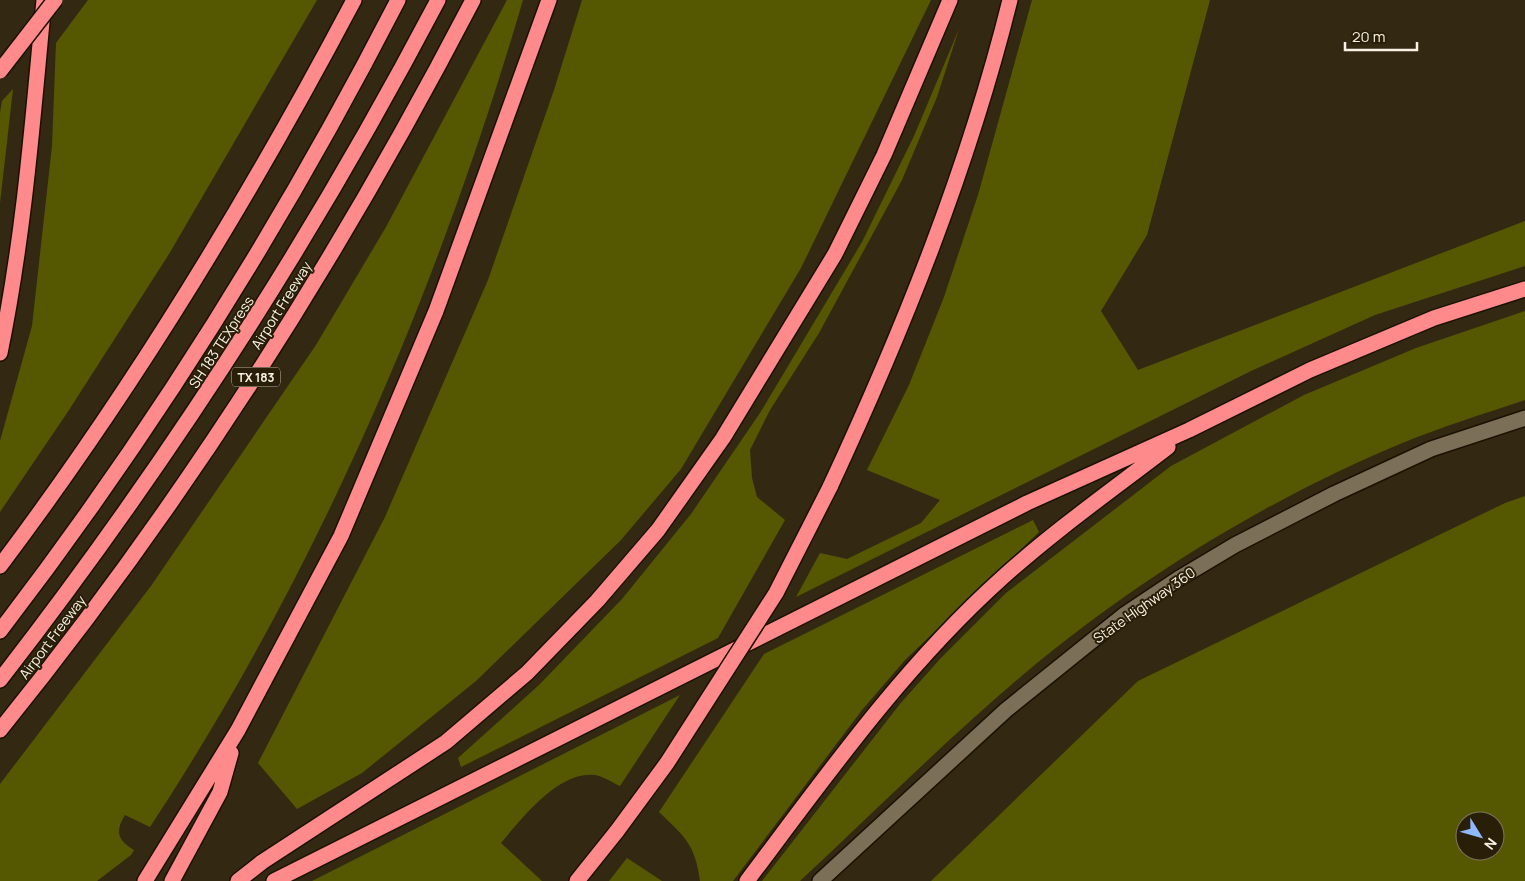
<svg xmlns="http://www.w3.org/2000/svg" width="1525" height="881" font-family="Manrope,sans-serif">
<rect width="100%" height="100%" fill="#332912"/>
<path fill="#565801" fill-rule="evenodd" d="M88,0H317L169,254L69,410L0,512V441L32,326L52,146L56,43Z
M507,0H523C438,291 317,573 150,827L125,815C115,831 117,840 134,850L131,855L97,881H0V784L151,586L316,345L386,227Z
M582,0H931L801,268L681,469L621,540L476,681L362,773L297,809L258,763L385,517L488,280L554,90Z
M1032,0H1210L1147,235L1101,311L1138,370L1525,221V266L1375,315L1251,371L796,597L820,553L847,559L921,523L940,500L867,470L909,385L944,297L978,195Z
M959,29L937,97L902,180L819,333L770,410L750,450L752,478L757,497L785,520L718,638L461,767L458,758L539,685L622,599L691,514L760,413L862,242L914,136Z
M13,89L0,203V113L2,101Z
M1525,311V400C1483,414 1441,427 1400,444C1264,501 1136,580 1024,674C946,740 874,812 800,881H762L900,704L940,659L1006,593L1171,466L1304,395L1416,348Z
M1525,496V881H931L1138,681L1505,503ZM1465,821H1495V851H1465Z
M1033,520L1039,532L905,660L862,710L733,881H700C695,844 685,837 659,812L764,654Z
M680,695L620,786C613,783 603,776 595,775C559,770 521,819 501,843L542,881H312Z
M627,858L662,881H609Z"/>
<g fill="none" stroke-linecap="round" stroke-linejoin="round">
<g stroke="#1b1100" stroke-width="18">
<path id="secondary" d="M820,881L1006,710L1124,615L1178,579L1235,545L1334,494L1431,449L1525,418"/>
</g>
<g stroke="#1b1100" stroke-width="18">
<path id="highway" d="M0,353C24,236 33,118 44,0
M830,487C903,330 968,169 1010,0
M0,566C134,388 250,197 354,0
M0,631C152,433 284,222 398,0
M0,680C166,466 312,240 438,0
M0,730C183,504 339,258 473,0
M145,881L238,730L341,536L436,311L549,0
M172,881L220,792L231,753
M238,881L262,862L446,742L527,673L597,601L658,530L723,438L835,254L884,155L950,0
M274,881L1027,503L1189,430L1310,370L1434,318L1525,289
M577,881L617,831
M747,881C826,776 903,667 1002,578C1054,531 1112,490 1168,447"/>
</g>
<use href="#secondary" stroke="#7b7057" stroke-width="15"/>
<use href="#highway" stroke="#fe8a8c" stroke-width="15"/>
<g stroke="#1b1100" stroke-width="18" stroke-linecap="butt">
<path id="highway-bridge" d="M0,71L55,0
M617,831L667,763L776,593L830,487"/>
</g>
<use href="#highway-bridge" stroke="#fe8a8c" stroke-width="15"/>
</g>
<g text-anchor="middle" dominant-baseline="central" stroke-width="4" stroke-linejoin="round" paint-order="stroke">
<rect fill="#291f08" stroke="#bbb3a3" stroke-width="1" x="232" y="367.5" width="48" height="19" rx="4"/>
<g font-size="12" font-weight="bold" fill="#faf3e5">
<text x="256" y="377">TX 183</text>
</g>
<g font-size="14" fill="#faf3e5" stroke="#291f08">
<text transform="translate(281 305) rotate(-58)">Airport Freeway</text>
<text transform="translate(221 342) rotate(-57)">SH 183 TEXpress</text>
<text transform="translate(1144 605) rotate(-35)">State Highway 360</text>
<text transform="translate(52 637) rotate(-53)">Airport Freeway</text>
</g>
</g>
<g transform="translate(1480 836) rotate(127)"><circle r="24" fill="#291f08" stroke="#7d7460"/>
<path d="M0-4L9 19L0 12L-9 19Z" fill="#8fb8fd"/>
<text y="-8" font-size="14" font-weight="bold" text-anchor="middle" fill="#faf3e5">N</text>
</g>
<path d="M1345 42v8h72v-8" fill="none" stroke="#faf3e5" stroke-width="2.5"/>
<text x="1352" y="42" font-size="15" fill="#faf3e5" stroke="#291f08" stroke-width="4" paint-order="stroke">20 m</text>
</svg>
